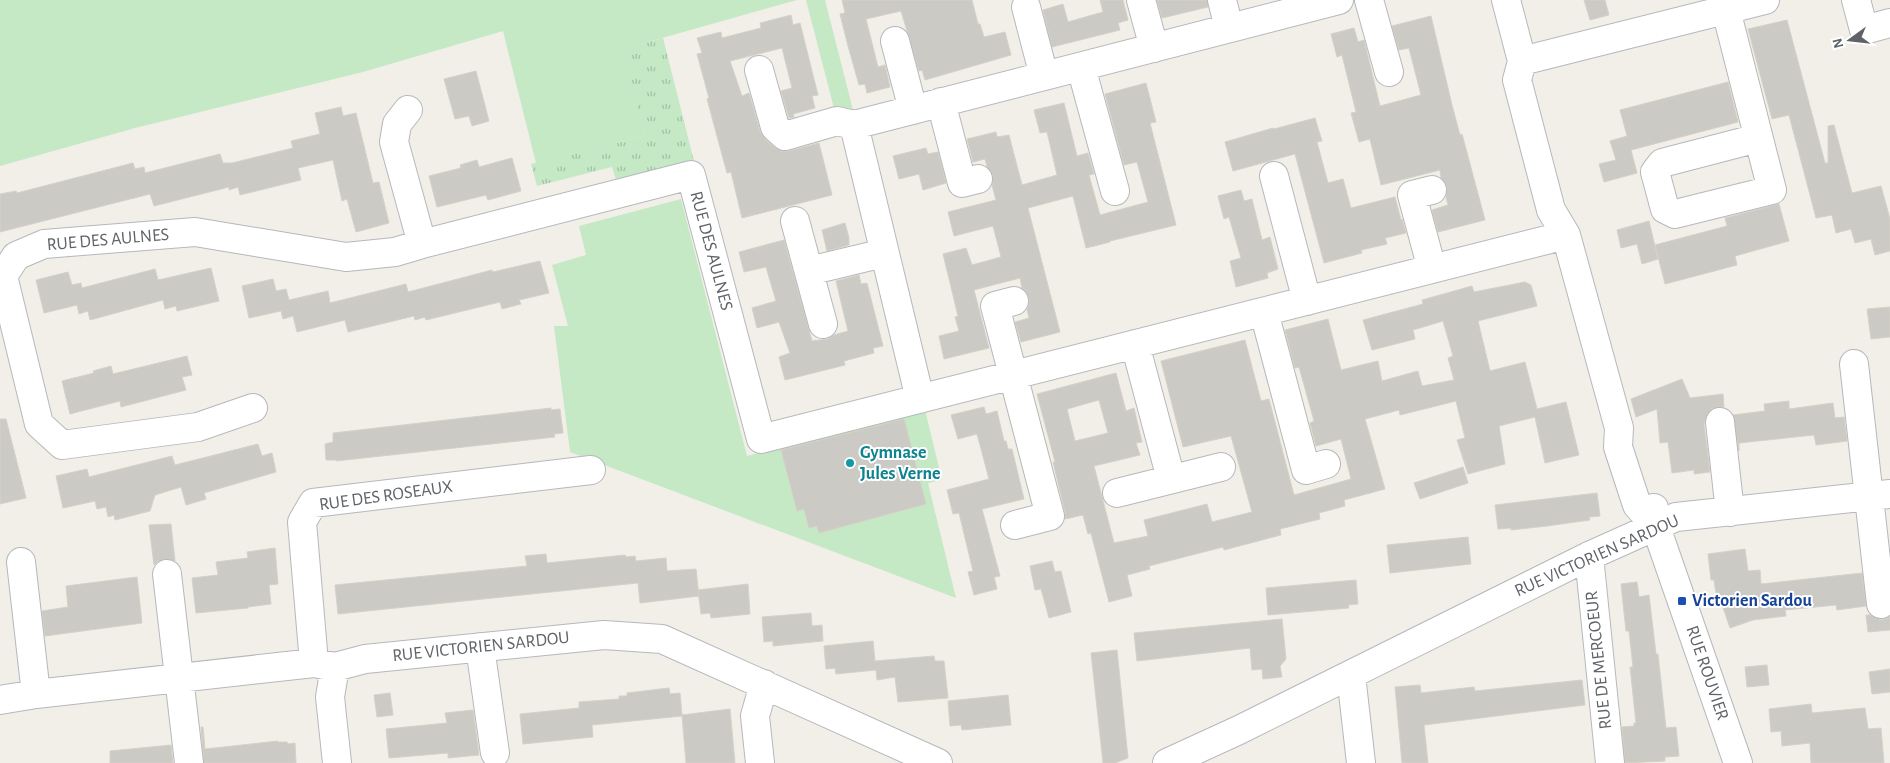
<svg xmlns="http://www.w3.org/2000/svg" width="1890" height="763" font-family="'Alegreya Sans',sans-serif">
<defs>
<pattern id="grass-tufts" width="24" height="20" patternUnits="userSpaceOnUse" patternTransform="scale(1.25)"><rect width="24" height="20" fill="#c5e8c5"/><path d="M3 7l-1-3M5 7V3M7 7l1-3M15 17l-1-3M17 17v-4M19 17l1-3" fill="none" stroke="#a3c0a4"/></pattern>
</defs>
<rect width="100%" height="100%" fill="#f1efe8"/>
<path fill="url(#grass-tufts)" d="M663,38L697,173L620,193L612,167L537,186L531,164L645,136L622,49Z"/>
<path fill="#c5e8c5" d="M0,0H797L623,49L645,136L536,163L503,31L363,72L135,128L0,166Z
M806,0H825L853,110L836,116Z
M681,199L747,456L925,410L942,480L928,483L956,598L570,452L554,326H568L552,265L586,255L579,226Z"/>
<path fill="#cccac5" stroke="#d6d1c6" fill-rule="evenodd" d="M842,0H972L978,24H980L984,37L1005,32L1011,55L925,80L922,70L919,71L901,11L866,19L878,67L885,65L890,87L867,93L865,84L859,85L848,46L840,14L845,13Z
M1100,0H1123L1128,20L1118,23L1120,30L1052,47L1043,10L1063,4L1068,22L1103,12Z
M1157,0H1207L1208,7L1162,18Z
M1584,0H1605L1609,15L1590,20Z
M791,15L793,25L800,23L818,95L812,96L815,108L793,114L794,117L789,118L781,91L792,88L782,48L730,61L742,96L749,93L760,131L765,139L775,148L782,151H789L819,143L832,195L742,218L731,172L727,173L707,99L709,98L697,54L702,53L697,38L721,32L722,38L761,28L760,23Z
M1431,16L1452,105L1460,135L1462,134L1485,220L1438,232L1432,210L1448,205L1446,197L1447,187L1441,178L1440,170L1381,185L1370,139L1359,142L1351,113L1356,112L1342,55L1337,57L1331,34L1354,28L1358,42L1364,40L1380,106L1421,95L1409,48L1399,50L1392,26Z
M1787,20L1825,163H1828V126L1834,125L1852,193L1881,186L1890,219V251L1875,255L1871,239L1855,243L1851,229L1836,233L1832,215L1816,218L1789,115L1772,119L1748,29Z
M476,71L489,121L472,126L469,116L455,119L444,79Z
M1728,82L1738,122L1631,150L1637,173L1604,182L1599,164L1616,160L1610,141L1627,136L1620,110Z
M1146,83L1156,122L1150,123L1176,225L1110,241V242L1086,248L1073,196L1028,208L1060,332L1021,342L1015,322L1029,318L1027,309L1029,305V298L1025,290L1022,288L1020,278L974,290L989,348L944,359L939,336L959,331L955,317L958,316L943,254L966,248L972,265L1001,257L993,226L954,236L948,212L996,200L992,185L993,175L987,167L985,159L973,162L967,139L996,132L997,137L1009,135L1022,185L1057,175L1047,132L1040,133L1034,110L1064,103L1077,156L1088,153L1094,174L1089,175L1100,215L1148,202L1137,162L1124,165L1105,94Z
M341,107L343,116L356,113L373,183L379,182L389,223L356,232L347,199L342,201L333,160L298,168L301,180L240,195L238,187L229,190V187L154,206L150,194L0,232V194L16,191L17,193L133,163L135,169L144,167L145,173L220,154L223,163H232L293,148L291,141L320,134L315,113Z
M1315,118L1322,141L1317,142L1328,183L1343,179L1351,208L1395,197L1401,220L1402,219L1406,233L1385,238L1387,244L1361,250L1362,253L1324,263L1295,154L1233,171L1225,142L1273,128L1274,129Z
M926,148L928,154L938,152L946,183L923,190L919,174L899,179L893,156Z
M512,158L521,191L488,200L486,195L437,207L429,176L461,168L460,165L477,160L479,167Z
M1241,190L1244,201L1252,199L1262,240L1270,237L1278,269L1267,273L1268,278L1236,287L1230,261L1241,258L1229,217L1224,219L1218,196Z
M1779,204L1789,241L1735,256L1737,265L1665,284L1655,245L1727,226L1725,218Z
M1649,221L1658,259L1642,264L1637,244L1621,248L1617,230Z
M845,223L849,238V245L827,251L822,230Z
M784,240L812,341L828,339L834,335L848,331L836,281L859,275L861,284L867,283L883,346L873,348L874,353L844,361L845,365L785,380L779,357L790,353L779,322L757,328L752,308L776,301L766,267L744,272L739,252Z
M540,261L549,293L519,300L521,304L502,309L500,302L426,320L425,317L415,320L414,316L348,332L345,320L297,332L293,316L283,319L281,311L249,318L242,286L273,279L276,291L286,289L289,300L328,291L330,303L406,284L408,292L492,270L493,272Z
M211,268L219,301L177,311L176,306L165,309L163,300L90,320L88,311L79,314L77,305L44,313L36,280L68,272L72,285L81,283L82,288L155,269L158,280Z
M1525,282L1531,285L1537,306L1478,321L1490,371L1525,362L1537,409L1566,402L1579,455L1545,463L1535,417L1499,426L1505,464L1468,474L1457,440L1465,438L1456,401L1400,415L1399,410L1365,419L1385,489L1344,500L1345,506L1319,513L1320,519L1280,529L1281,535L1224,550L1223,547L1149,566L1150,569L1127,575L1132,596L1109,602L1091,533L1088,534L1083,515L1065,519V512L1053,462H1055L1037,394L1116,373L1126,411L1134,408L1142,442L1136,443L1140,455L1094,466L1114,543L1148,536L1144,520L1207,504L1212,522L1252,512L1231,436L1183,447L1161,361L1245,340L1261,401L1269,399L1294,495L1351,479L1341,439L1316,446L1310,423L1314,421L1299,367L1295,368L1285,330L1328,319L1341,370L1378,361L1382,381L1418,371L1422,386L1454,380L1448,358L1453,356L1443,321L1413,330L1415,339L1372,350L1363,320L1423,304L1422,300L1472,286L1474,292ZM1099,400L1108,433L1075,441L1067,409Z
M1890,307V337L1871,339L1867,309Z
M187,356L192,375L182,377L186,390L121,407L120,401L70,414L62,381L94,373L93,371L111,366L113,374Z
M1682,379L1690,398L1723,394L1724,407H1718L1711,409L1706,416L1704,424L1710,472L1694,474V470L1672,473L1668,442L1660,443L1657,409L1636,417L1631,399Z
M1789,401V409L1833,403L1835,418L1844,417L1847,441L1816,445L1814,435L1739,443V451L1733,415L1765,411L1764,404Z
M984,407L986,414L997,411L1004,441H1006L1008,449H1012L1024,499L982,509L1000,576L994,577L997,589L974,595L968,572L973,571L959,513L953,514L947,490L989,479L977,434L958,439L951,415Z
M551,408V410L560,409L563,433L554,434L555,437L336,461V460H326L325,444L333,442V433Z
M0,419H6L26,498L0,504Z
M904,419L926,504L819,533L817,526L809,528L804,509L797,511L781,450Z
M258,444L262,456L272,453L276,472L204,493L206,499L186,505L181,487L155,495L150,511L115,520L114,515L108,517L106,507L97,509L95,501L63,508L56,476L87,469L89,477L172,456L175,465Z
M1463,467L1468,483L1420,499L1414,483Z
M1597,493L1600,516L1589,517L1590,520L1547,526L1511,530V528L1498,529L1495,505Z
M171,524L175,561L165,559L158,561L154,565L149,525Z
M1468,537L1471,564L1390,573L1387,545Z
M275,548L278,584L269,585L271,604L248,607V608L196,613L192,578L218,575L216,562L248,558L247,552Z
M1745,549L1748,571L1760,570L1761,584L1862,573L1866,606L1837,610L1836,605L1785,610L1786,616L1753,620L1730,628L1718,593H1716L1714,580H1711L1708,554Z
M546,554L547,563L625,555L626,557L635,556L636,561L666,558L667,571L696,569L699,596L640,603L638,583L338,614L335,585L527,566L525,556Z
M1052,561L1055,572L1061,571L1071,612L1049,618L1041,589L1035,590L1030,566Z
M137,577L142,623L45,636L42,611L68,607L66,586Z
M1356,580L1358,604L1348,605L1349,608L1268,615L1266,588Z
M1637,582L1639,597L1649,595L1656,654H1658L1666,728L1676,727L1679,756L1665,757V761L1625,763L1622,727L1634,726V723H1636L1630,667H1633L1629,631H1626L1621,584Z
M748,584L750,614L711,618L710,613L701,614L698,590Z
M811,613L812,626L822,625L823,641L773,646V641L764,642L762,617Z
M1866,615H1870L1875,618L1882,620L1890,617V630L1868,632Z
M1282,619L1286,659L1280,666L1282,677L1263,679L1262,669L1252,670L1250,648L1137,661L1134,633Z
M873,641L875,661L934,656L935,661H944L948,698L898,702L895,677L877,680L876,670L836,674L835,668L826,669L824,646Z
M1117,650L1128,758L1115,763H1103L1091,653Z
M1767,665L1769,685L1747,687L1745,667Z
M1890,669V692L1872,694L1869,672Z
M1582,680L1585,705L1424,725L1428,763H1402L1395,687L1420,685L1421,693L1474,687L1475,691Z
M669,688L670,694L680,693L682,715L730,709L735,763H686L682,716L592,725L593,737L523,744L520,714L579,708V702L619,699V696H627V693Z
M390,693L393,715L377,717L374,695Z
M1008,695L1011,725L962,730L961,725L950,726L948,701Z
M1811,704L1812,713L1865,708L1868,729L1881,728L1884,763H1811L1810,743L1782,746L1781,731L1771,732L1769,709Z
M473,710L479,755L448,758V753L389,758L386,729L447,723L445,713Z
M201,727H203L205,749L278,741V742H287L288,744L295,743L296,763H204Z
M171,745L173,763H110V751Z"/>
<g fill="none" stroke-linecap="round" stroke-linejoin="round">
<g stroke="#b5b8bc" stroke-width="30">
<path id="minor" d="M1141,0L1154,48
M1222,0L1229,28
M1369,0L1389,72
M1506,0L1522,61L1517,80L1551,210L1566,235L1619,428L1618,447L1637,505L1656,527
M1856,0L1864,30L1890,23
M1026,7L1044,76
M1726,10L1772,190L1675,214L1665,209L1655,172L1662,163L1758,138
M895,41L913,110
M1522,61L1765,0
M1081,67L1115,191
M759,70L775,127L785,136L837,121L854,125L1339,0
M941,102L962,183L978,179
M408,110L397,124L394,142L422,244
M854,125L920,399
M1274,176L1307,301
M1432,190L1412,195L1432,269
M795,221L823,324
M809,271L884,253
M1014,301L995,306L1050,516L1015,525
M1264,312L1306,470L1326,464
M1135,344L1171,479
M1854,364L1881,604
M253,408L198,427L62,445L39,424L3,276L16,256L44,244L195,232L346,257L395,252L422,244L691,175L761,439L1566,235
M1720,422L1730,512
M1117,493L1221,467
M1654,508L1656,527L1738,763
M1589,556L1610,763
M21,562L36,694
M167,574L189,763
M480,647L495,753
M314,663L302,522L313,503L591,470
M335,667L330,697L337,763
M1351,675L1361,763
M0,700L36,694L314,663L335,667L365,659L604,635L662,639L938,763
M760,763L755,716L764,684
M1167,763L1239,730L1589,556L1676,517L1890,494"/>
</g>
<use href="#minor" stroke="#fff" stroke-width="28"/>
</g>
<circle fill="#0f9aa8" stroke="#fff" stroke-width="2" cx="850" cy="463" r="5"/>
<rect fill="#1a4fb4" stroke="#fff" stroke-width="2" x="1677" y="596" width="10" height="10" rx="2.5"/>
<g text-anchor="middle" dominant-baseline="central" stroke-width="4" stroke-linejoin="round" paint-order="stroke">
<g font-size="18" fill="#5f6368" stroke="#fff">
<text transform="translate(108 240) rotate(-5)">RUE DES AULNES</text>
<text transform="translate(711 251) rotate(75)">RUE DES AULNES</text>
<text transform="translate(386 496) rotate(-8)">RUE DES ROSEAUX</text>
<text transform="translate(1597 556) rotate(-24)">RUE VICTORIEN SARDOU</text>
<text transform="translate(481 647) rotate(-6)">RUE VICTORIEN SARDOU</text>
<text transform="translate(1599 660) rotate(-96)">RUE DE MERCOEUR</text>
<text transform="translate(1707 673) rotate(71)">RUE ROUVIER</text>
</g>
<g font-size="18" font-weight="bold" fill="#0d838f" stroke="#fff" text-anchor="start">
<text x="860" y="453">Gymnase<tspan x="860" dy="21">Jules Verne</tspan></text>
</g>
<g font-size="18" font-weight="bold" fill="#164399" stroke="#fff" text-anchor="start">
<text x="1692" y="601">Victorien Sardou</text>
</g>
</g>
<g transform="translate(1850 40) rotate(255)" stroke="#ffffff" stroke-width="4" paint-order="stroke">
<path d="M0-4L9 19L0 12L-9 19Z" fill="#5f6368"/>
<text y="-8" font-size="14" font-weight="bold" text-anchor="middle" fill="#5f6368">N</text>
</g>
</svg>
